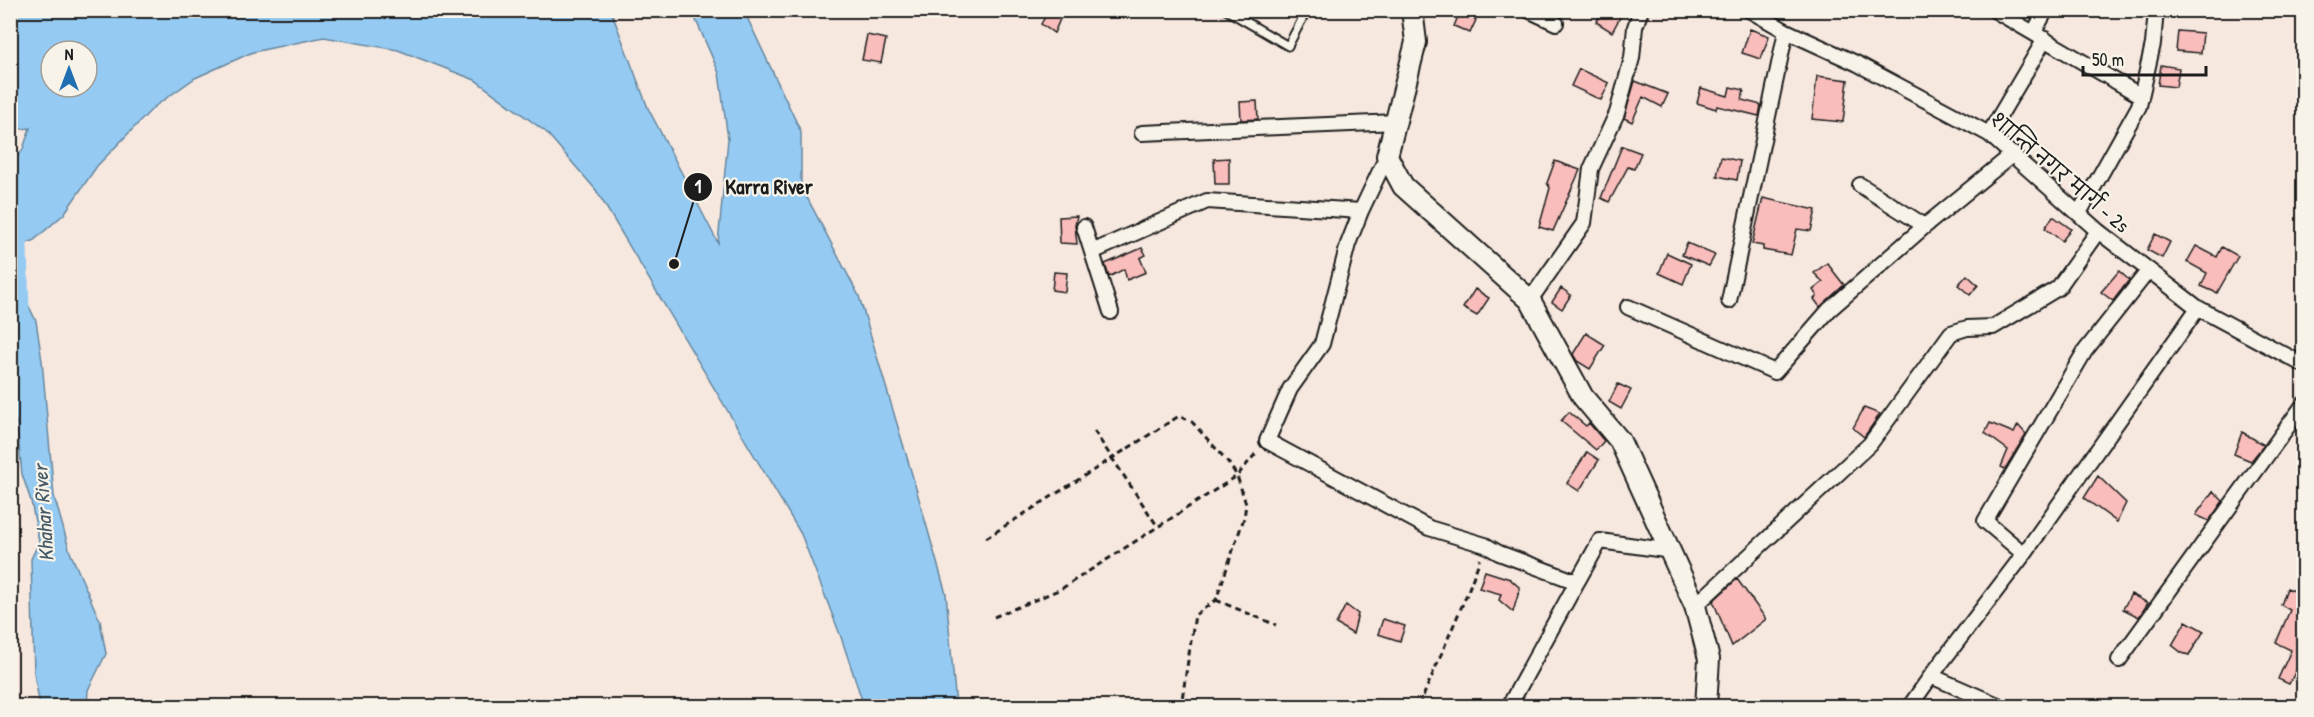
<svg xmlns="http://www.w3.org/2000/svg" width="2314" height="717" font-family="'Patrick Hand','Playpen Sans Deva',sans-serif">
<rect width="100%" height="100%" fill="#f7e8df"/>
<filter id="ink" filterUnits="userSpaceOnUse"><feTurbulence type="fractalNoise" baseFrequency=".0167" numOctaves="2"/><feDisplacementMap in="SourceGraphic" scale="12" xChannelSelector="R" yChannelSelector="G"/><feConvolveMatrix kernelMatrix="1 2 1 2 8 2 1 2 1" color-interpolation-filters="sRGB"/></filter>
<g filter="url(#ink)">
<path fill="#95cbf3" stroke="#65859d" stroke-width="1.5" fill-rule="evenodd" d="M11,10L611,11L648,108L718,243L728,139L719,73L692,11H744L801,132V186L859,296L911,471L946,594L956,706H864L841,637L801,534L596,190L546,132L475,80L398,50L324,37L253,52L195,78L154,107L97,166L64,214L33,241L11,248V165L23,149L30,128L11,130ZM51,51H87V87H51Z
M11,284L22,292L36,321L42,361L54,496L70,552L100,621L106,654L88,690L87,706H40L34,673L31,559L39,542L31,501L22,474L17,426L11,402Z"/>
<g fill="none" stroke-linecap="round" stroke-linejoin="round">
<path stroke="#95cbf3" stroke-width="30" d="M15,325L12,233L30,212"/>
</g>
<path fill="#f9bdbb" stroke="#1c1c1c" stroke-width="1.5" d="M1049,10H1064L1054,33L1041,24Z
M1603,10H1624L1612,32L1596,22Z
M1460,12L1476,20L1470,33L1454,26Z
M1750,29L1769,36L1761,59L1742,53Z
M2178,31L2203,33L2201,53L2176,51Z
M867,35L886,39L881,63L862,60Z
M2161,65L2179,68L2176,87L2158,85Z
M1579,69L1609,83L1601,100L1571,86Z
M1817,76L1848,80L1843,122L1812,119Z
M1635,81L1668,94L1662,107L1643,97L1632,122L1624,118Z
M1730,87L1744,90L1742,100L1761,105L1759,116L1717,106L1716,109L1697,103L1701,88L1728,96Z
M1257,101L1258,119L1241,120L1240,102Z
M1622,146L1641,153L1634,169L1628,167L1609,202L1601,198Z
M1721,157L1740,161L1737,180L1717,176Z
M1229,158V184H1215L1214,159Z
M1555,161L1580,170L1553,231L1539,227L1550,188L1547,183Z
M1763,198L1816,210L1811,231L1797,229L1791,255L1763,250V246L1752,244Z
M1077,216L1075,226L1077,244L1060,243L1059,217Z
M2053,216L2071,229L2062,241L2045,228Z
M2155,234L2170,242L2162,258L2147,250Z
M1687,243L1715,255L1709,266L1682,255Z
M2196,246L2217,257L2222,247L2238,256L2217,293L2201,286L2207,273L2187,262Z
M1142,248L1146,255L1140,258L1146,272L1127,280L1124,269L1109,277L1105,264Z
M1667,253L1691,264L1683,284L1659,273Z
M1827,263L1844,285L1820,307L1814,299L1817,296L1813,290L1823,282L1814,273Z
M2119,271L2129,280L2113,301L2101,292Z
M1054,272L1067,273L1065,292L1052,290Z
M1967,275L1978,285L1970,295L1958,285Z
M1561,288L1571,295L1562,309L1552,302Z
M1475,289L1489,298L1477,316L1463,308Z
M1586,333L1605,345L1590,369L1577,361L1573,354Z
M1618,384L1631,390L1621,409L1609,402Z
M1864,408L1880,414L1864,437L1853,428Z
M1569,412L1586,426L1589,423L1604,441L1596,450L1561,421Z
M1990,423L2014,433L2018,425L2026,434L2005,469L2001,467L2008,450L1985,433Z
M2242,432L2264,445L2251,461L2234,454Z
M1587,452L1599,460L1579,491L1567,483Z
M2098,476L2126,503L2117,522L2084,498Z
M2213,491L2223,501L2209,521L2196,515Z
M1485,571L1510,579L1520,588L1513,612L1499,600L1501,594L1479,588Z
M2303,577L2304,655L2289,684L2278,679L2291,650L2276,643L2290,610L2281,605L2287,588L2297,592Z
M1737,579L1766,619L1732,646L1713,601Z
M2131,594L2148,603L2139,617L2123,609Z
M1346,605L1358,614L1353,634L1336,624Z
M1383,619L1405,626L1400,641L1378,634Z
M2186,621L2204,631L2189,655L2182,653L2172,645Z"/>
<g fill="none" stroke-linecap="round" stroke-linejoin="round">
<g stroke="#1c1c1c" stroke-width="11">
<path id="lane" d="M1226,10L1288,46L1307,10"/>
</g>
<g stroke="#1c1c1c" stroke-width="18">
<path id="street" d="M1528,10L1556,23
M1749,10L1786,31L1858,64L1989,134L2098,231L2198,308L2304,365
M1994,10L2141,96
M2034,32L2046,10
M1142,133L1397,122
M1989,134L2045,39
M1387,156L1361,211L1348,244L1322,344L1290,389L1267,441L1429,528L1485,545L1499,553L1577,582L1600,541L1672,551
M1860,185L1925,226
M2079,213L2139,106L2153,44L2156,10
M1084,227L1111,312
M1092,252L1207,201L1361,211
M1530,300L1584,223L1591,169L1617,113L1632,58L1635,27L1641,10
M1729,301L1786,31
M1628,307L1775,372L1829,310L1925,226L2013,154
M2024,554L1985,521L2085,351L2149,270
M1695,606L1870,444L1951,333L1967,328L1993,327L2058,288L2098,231
M2119,660L2304,404
M1931,676L2000,706
M1509,706L1577,582
M1910,706L1931,676L2024,554L2198,308"/>
</g>
<g stroke="#1c1c1c" stroke-width="24">
<path id="secondary" d="M1412,10L1416,42L1387,156L1403,186L1530,300L1583,397L1620,441L1695,606L1709,659L1706,706"/>
</g>
<path stroke="#1c1c1c" stroke-width="3" stroke-dasharray="6 4.5" stroke-linecap="butt" d="M1094,431L1158,527
M986,538L1179,416L1192,422L1228,462L1237,476L1246,504L1244,518L1216,600L1195,615L1181,706
M1216,600L1276,625
M994,617L1061,589L1237,476L1257,452
M1419,706L1467,594L1480,559"/>
<use href="#lane" stroke="#f7f3e8" stroke-width="7"/>
<use href="#street" stroke="#f7f3e8" stroke-width="14"/>
<use href="#secondary" stroke="#f7f3e8" stroke-width="20"/>
</g>
</g>
<g text-anchor="middle" dominant-baseline="central" stroke-width="4.5" stroke-linejoin="round" paint-order="stroke">
<g font-size="20" fill="#1c1c1c" stroke="#f7f3e8">
<text transform="translate(2060 172) rotate(40)">शान्ति नगर मार्ग - 2s</text>
</g>
<g font-size="21" font-style="italic" fill="#465967" stroke="#f7f3e8">
<text transform="translate(43 513) rotate(-94)">Khahar River</text>
</g>
</g>
<path fill="none" stroke="#1c1c1c" stroke-width="2" d="M674 264L698 187"/>
<g fill="#1c1c1c" stroke="#f7f3e8" stroke-width="2">
<circle cx="674" cy="264" r="6"/>
<circle cx="698" cy="187" r="15"/>
</g>
<g font-size="18" text-anchor="middle" font-weight="bold" fill="#fff">
<text x="698" y="193">1</text>
</g>
<g font-size="21" text-anchor="middle" font-weight="bold" fill="#1c1c1c" stroke="#f7f3e8" stroke-width="4.5" stroke-linejoin="round" paint-order="stroke">
<text x="769" y="194">Karra River</text>
</g>
<rect width="2314" height="717" fill="none" stroke="#f7f3e8" stroke-width="36"/>
<rect x="18" y="18" width="2278" height="681" fill="none" stroke="#1c1c1c" stroke-width="2" filter="url(#ink)"/>
<g transform="translate(69 69)"><circle r="28" fill="#f7f3e8" stroke="#9f9d96" stroke-width="1.5"/>
<path d="M0-4.5L10 22L0 15L-10 22Z" fill="#1f6fb2"/>
<text y="-9" font-size="16" font-weight="bold" text-anchor="middle" fill="#1c1c1c">N</text>
</g>
<path d="M2083 66v9h123v-9" fill="none" stroke="#1c1c1c" stroke-width="3"/>
<text x="2092" y="66" font-size="18" fill="#1c1c1c" stroke="#f7f3e8" stroke-width="4.5" paint-order="stroke">50 m</text>
</svg>
